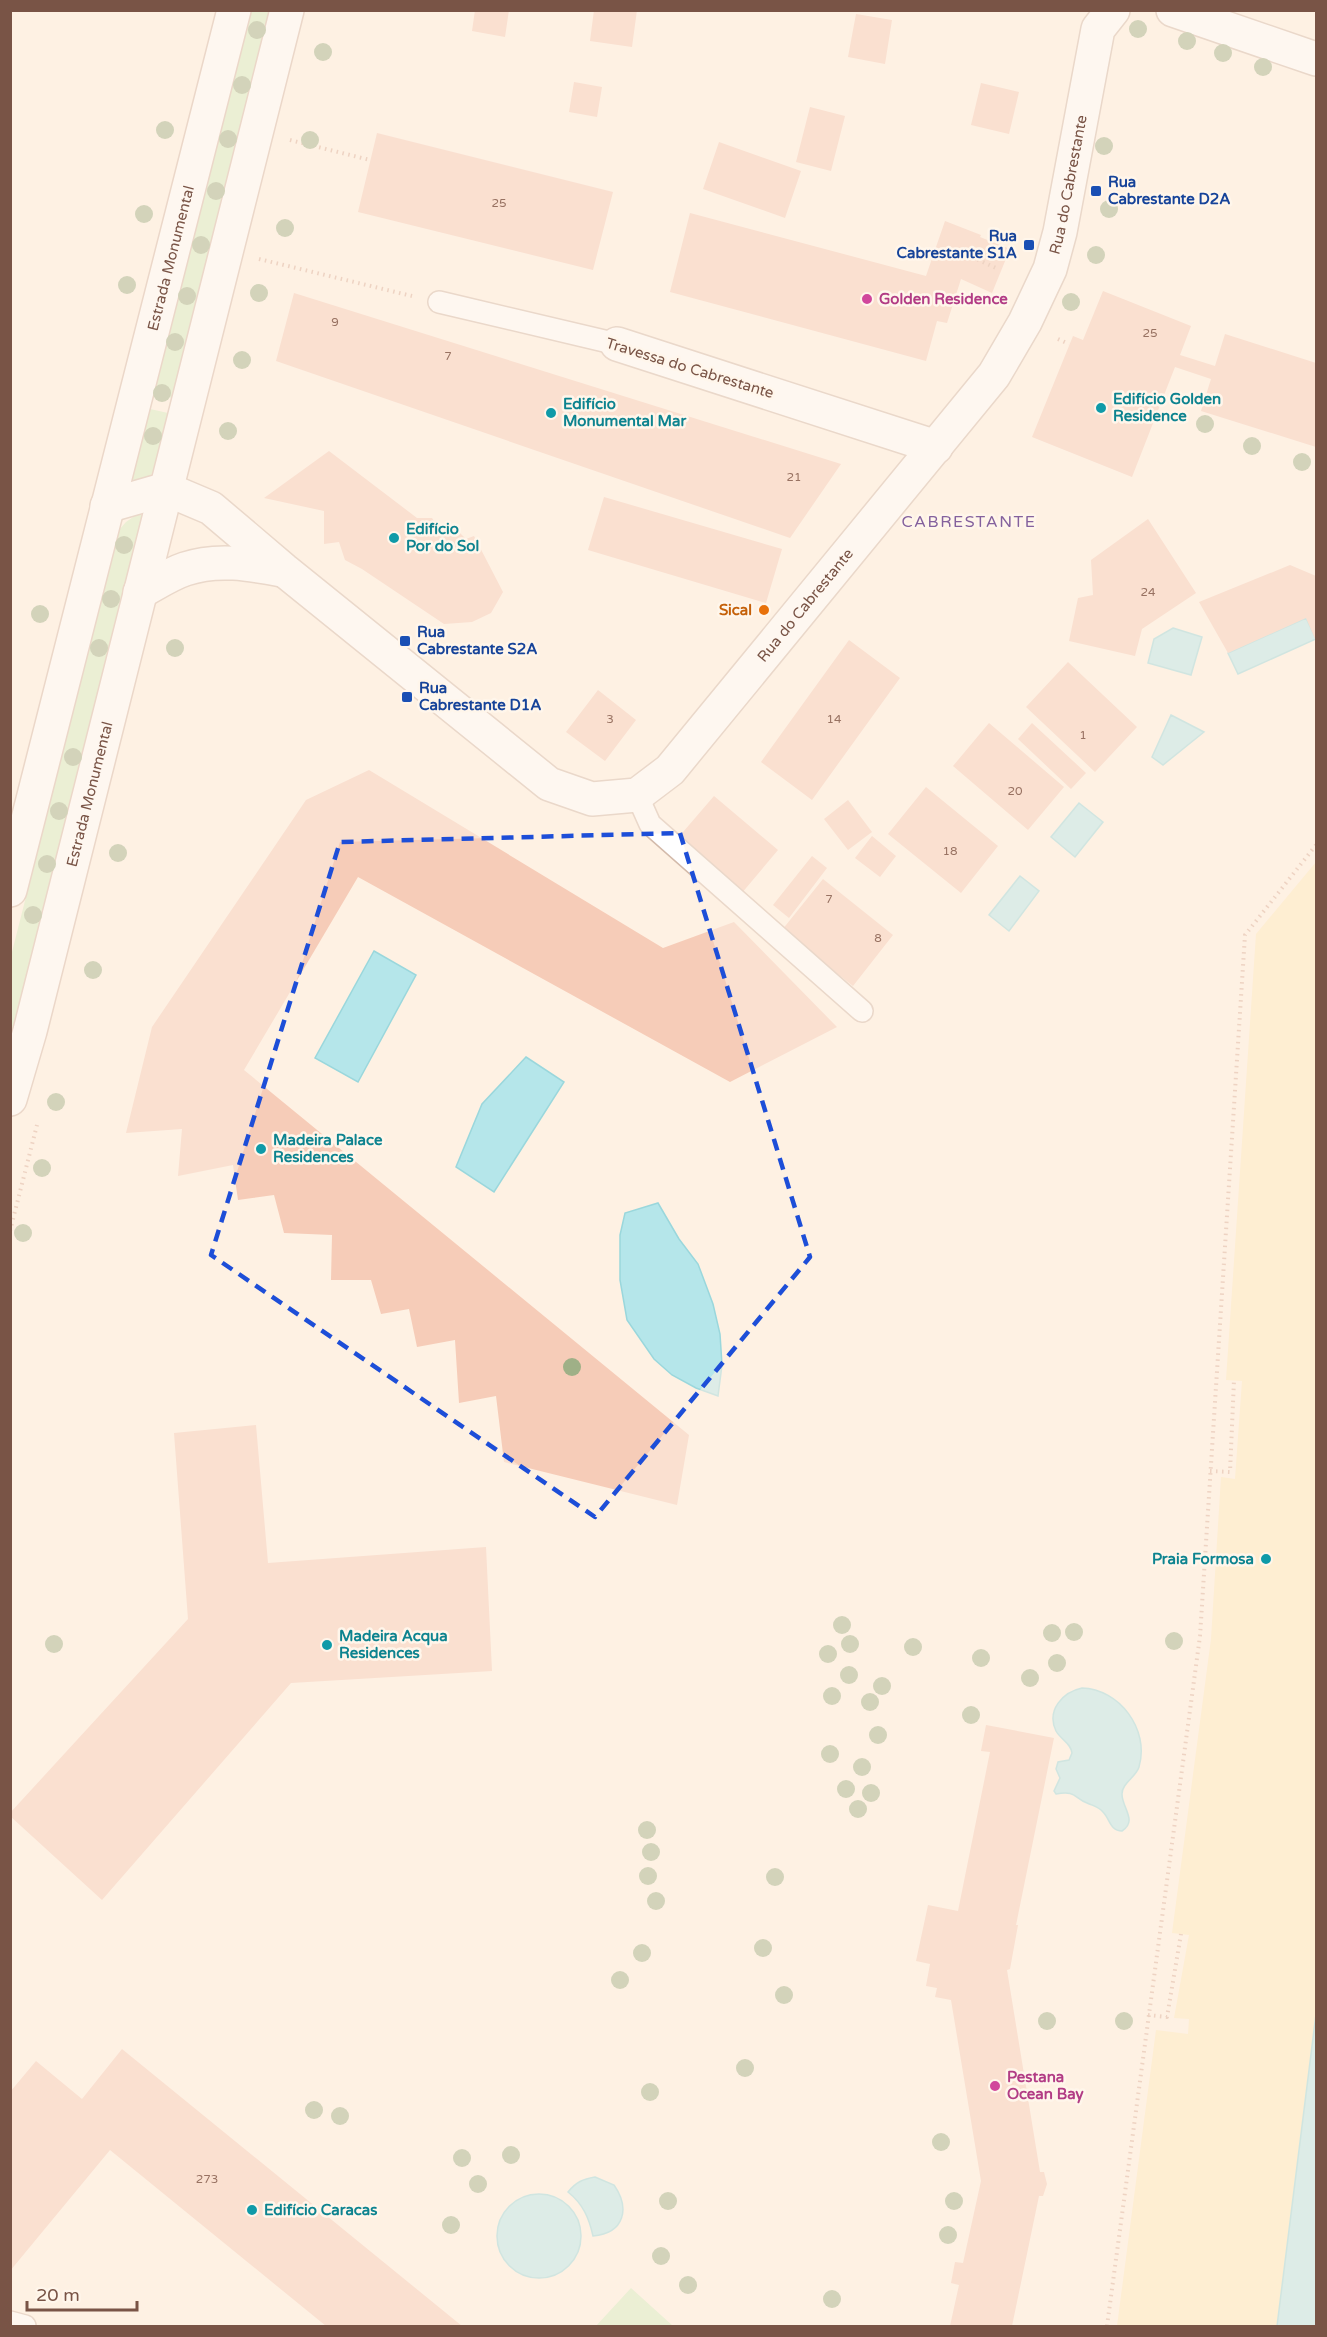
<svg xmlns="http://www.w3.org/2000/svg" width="1327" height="2337" font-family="'Varela Round',sans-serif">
<rect width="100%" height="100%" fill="#fef1e3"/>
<path fill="#d5edc0" d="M251,11H271L172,398L153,393Z
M150,409L168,413L153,472C149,478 139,483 132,480Z
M136,515H142L11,1035V956L119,530L126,522Z
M631,2288L673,2326H596Z"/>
<path fill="#ffebbc" d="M1316,862V2014L1277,2326H1117L1156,2030L1188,2034L1189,2019L1174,2018L1189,1935L1172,1933L1211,1639L1221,1477L1235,1479L1242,1381L1226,1380L1256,934Z"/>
<path fill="#b5e6ea" stroke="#9ad7dc" stroke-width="1.5" d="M1306,618L1316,639L1238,674L1228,653Z
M1173,628L1202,637L1191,675L1148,663L1154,639Z
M1171,715L1204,732L1163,765L1152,757Z
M1079,803L1103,822L1075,857L1051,837Z
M1020,876L1039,891L1009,931L989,915Z
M374,951L416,975L358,1082L315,1058Z
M526,1057L564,1082L494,1192L456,1167L482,1104Z
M658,1203L679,1239L698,1264L713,1304L720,1334L722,1365L718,1396L696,1388L672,1375L654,1359L627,1320L620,1280V1235L625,1213Z
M1082,1688C1119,1689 1150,1729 1139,1767C1136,1777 1122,1783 1122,1794C1122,1808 1138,1821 1122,1831C1110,1831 1110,1819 1103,1812C1098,1806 1093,1806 1087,1803C1074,1798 1076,1790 1056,1794L1054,1791L1060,1778L1056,1769L1058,1762L1069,1760L1072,1753C1071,1743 1061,1740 1056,1731C1046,1710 1063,1692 1082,1688Z
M1316,2014V2326H1277Z
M595,2177L614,2185C630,2208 625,2233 593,2236C589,2218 583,2204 568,2192C576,2182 583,2179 595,2177Z
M497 2236a42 42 0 1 1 84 0a42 42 0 1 1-84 0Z"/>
<path fill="#f6ccb8" d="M475,10H509L505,37L472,31Z
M594,10H637L632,47L590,41Z
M856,14L892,20L885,64L848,57Z
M574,82L602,87L597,117L569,112Z
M981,83L1019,92L1009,134L971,125Z
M810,107L845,116L831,171L796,162Z
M377,133L613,192L593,270L358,212Z
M719,142L801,171L785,218L703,189Z
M690,213L926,276L945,221L981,235L980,237L1010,249L992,293L961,279L947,323L937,321L926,361L670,292Z
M1103,291L1191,326L1180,355L1215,366L1225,334L1316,363V447L1201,411L1211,379L1175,367L1132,477L1032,437L1073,336L1083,340Z
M294,293L841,464L790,538L276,361Z
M329,451L417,518H432L441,532L453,526L466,539L474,536L503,592L491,613L472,622L444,624L362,569L345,560L339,542L324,544V511L264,498Z
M604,497L782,549L766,603L588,550Z
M1148,519L1196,593L1142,629L1135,656L1069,641L1078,598L1093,595L1091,560Z
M1290,565L1316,576V641L1306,618L1228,653L1199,602Z
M849,640L900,678L812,800L761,762Z
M1068,662L1137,727L1095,772L1026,707Z
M598,690L636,720L605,761L566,732Z
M989,723L1064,787L1028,830L953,766Z
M1032,723L1086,773L1071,789L1018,739Z
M369,770L663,948L734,922L837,1027L730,1082L358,877L244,1070L689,1435L677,1505L504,1462L496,1396L459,1403L455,1340L417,1347L409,1309L381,1314L371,1280H331L332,1235L284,1233L274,1195L238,1200L233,1165L178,1176L182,1129L126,1133L152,1027L306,800Z
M926,787L998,846L961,893L888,834Z
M714,796L778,850L741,894L677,839Z
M848,800L872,832L848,850L824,819Z
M872,836L896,856L880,877L855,858Z
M812,856L827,868L789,918L773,905Z
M823,879L893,935L853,986L782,930Z
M256,1425L268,1563L486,1547L492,1671L291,1683L102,1900L10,1816V1813L188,1619L174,1433Z
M986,1725L1054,1738L1016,1925H1018L1010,1969L1007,1970L1040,2172H1044L1047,2184L1043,2196H1039L1012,2326H950L959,2285L951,2283L955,2262L963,2263L981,2181L951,2000L935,1997L937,1988L926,1986L930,1964L916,1961L928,1905L958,1911L990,1752L981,1751Z
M122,2049L462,2326H326L110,2150L10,2271V2092L36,2061L82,2099Z"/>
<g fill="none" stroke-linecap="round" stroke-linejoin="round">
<g stroke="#d3baaa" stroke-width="24">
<path id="service" d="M439,302L617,344
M637,795L650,824L862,1011
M10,2322L25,2326"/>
</g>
<g stroke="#d3baaa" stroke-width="36">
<g id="minor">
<path d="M1173,10L1316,59"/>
<path d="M617,344L936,447"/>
<path id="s1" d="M107,506L166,489L211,508L284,570L549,784L592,799L637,795L670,770L994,375L1025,322L1050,269L1060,232L1098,29L1113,10"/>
<path d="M140,592C155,584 170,574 185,569C217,558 250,564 282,570"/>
</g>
</g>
<g stroke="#d6b9a8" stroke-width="36">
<g id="secondary">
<path id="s2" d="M10,890L234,10"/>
<path id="s3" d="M10,1099L30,1031L287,10"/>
</g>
</g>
<path stroke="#dbaf9a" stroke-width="4" stroke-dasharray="1.5 4.5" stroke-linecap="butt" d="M290,140L370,160
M972,257L996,268
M259,259L412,296
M1058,339L1069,344
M10,1231L38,1121
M1210,1471L1230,1472L1234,1380
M1148,2015L1167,2017L1181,1934
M1107,2326L1200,1636L1245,935L1316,845"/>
<use href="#service" stroke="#fff" stroke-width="21"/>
<use href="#minor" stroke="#fff" stroke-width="33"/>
<use href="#secondary" stroke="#fff" stroke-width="33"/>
</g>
<g fill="#9fb087">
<circle cx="1138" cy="29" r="9"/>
<circle cx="257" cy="30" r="9"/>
<circle cx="1187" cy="41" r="9"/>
<circle cx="323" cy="52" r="9"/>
<circle cx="1223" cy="53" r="9"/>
<circle cx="1263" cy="67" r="9"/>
<circle cx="242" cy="85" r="9"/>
<circle cx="165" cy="130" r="9"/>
<circle cx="228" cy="139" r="9"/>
<circle cx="310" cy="140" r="9"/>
<circle cx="1104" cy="146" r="9"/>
<circle cx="216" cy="191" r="9"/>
<circle cx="1109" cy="209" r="9"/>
<circle cx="144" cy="214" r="9"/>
<circle cx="285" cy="228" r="9"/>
<circle cx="201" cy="245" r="9"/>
<circle cx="1096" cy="255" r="9"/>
<circle cx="127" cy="285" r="9"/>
<circle cx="259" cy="293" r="9"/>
<circle cx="187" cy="296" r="9"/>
<circle cx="1071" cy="302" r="9"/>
<circle cx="175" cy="342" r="9"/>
<circle cx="242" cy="360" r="9"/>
<circle cx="162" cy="393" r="9"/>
<circle cx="1205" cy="424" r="9"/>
<circle cx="228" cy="431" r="9"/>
<circle cx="153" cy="436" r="9"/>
<circle cx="1252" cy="446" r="9"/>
<circle cx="1302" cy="462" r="9"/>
<circle cx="124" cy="545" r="9"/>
<circle cx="111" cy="599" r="9"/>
<circle cx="40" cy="614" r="9"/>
<circle cx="99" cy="648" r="9"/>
<circle cx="175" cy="648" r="9"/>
<circle cx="73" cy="757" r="9"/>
<circle cx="59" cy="811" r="9"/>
<circle cx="118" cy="853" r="9"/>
<circle cx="47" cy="864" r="9"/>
<circle cx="33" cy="915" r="9"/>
<circle cx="93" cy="970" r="9"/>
<circle cx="56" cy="1102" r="9"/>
<circle cx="42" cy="1168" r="9"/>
<circle cx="23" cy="1233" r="9"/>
<circle cx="572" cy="1367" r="9"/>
<circle cx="842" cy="1625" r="9"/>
<circle cx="1074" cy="1632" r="9"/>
<circle cx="1052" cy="1633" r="9"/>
<circle cx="1174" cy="1641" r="9"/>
<circle cx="54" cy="1644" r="9"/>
<circle cx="850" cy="1644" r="9"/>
<circle cx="913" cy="1647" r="9"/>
<circle cx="828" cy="1654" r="9"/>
<circle cx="981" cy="1658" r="9"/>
<circle cx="1057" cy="1663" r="9"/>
<circle cx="849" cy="1675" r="9"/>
<circle cx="1030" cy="1678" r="9"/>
<circle cx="882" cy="1686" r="9"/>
<circle cx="832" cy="1696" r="9"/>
<circle cx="870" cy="1702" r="9"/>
<circle cx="971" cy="1715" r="9"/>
<circle cx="878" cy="1735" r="9"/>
<circle cx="830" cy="1754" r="9"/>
<circle cx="862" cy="1767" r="9"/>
<circle cx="846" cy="1789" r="9"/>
<circle cx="871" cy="1793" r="9"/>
<circle cx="858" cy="1809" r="9"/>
<circle cx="647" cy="1830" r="9"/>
<circle cx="651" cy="1852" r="9"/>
<circle cx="648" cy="1876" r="9"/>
<circle cx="775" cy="1877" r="9"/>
<circle cx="656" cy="1901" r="9"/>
<circle cx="763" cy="1948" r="9"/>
<circle cx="642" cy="1953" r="9"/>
<circle cx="620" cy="1980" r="9"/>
<circle cx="784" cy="1995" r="9"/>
<circle cx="1047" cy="2021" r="9"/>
<circle cx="1124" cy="2021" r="9"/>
<circle cx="745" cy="2068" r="9"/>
<circle cx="650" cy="2092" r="9"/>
<circle cx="314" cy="2110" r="9"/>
<circle cx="340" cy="2116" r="9"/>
<circle cx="941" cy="2142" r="9"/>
<circle cx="511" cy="2155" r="9"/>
<circle cx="462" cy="2158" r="9"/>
<circle cx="478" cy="2184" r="9"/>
<circle cx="668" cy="2201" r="9"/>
<circle cx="954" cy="2201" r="9"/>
<circle cx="451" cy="2225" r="9"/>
<circle cx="948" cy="2235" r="9"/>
<circle cx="661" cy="2256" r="9"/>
<circle cx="688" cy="2285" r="9"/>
<circle cx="832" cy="2299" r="9"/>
</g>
<path d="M0 0H1327V2337H0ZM680,833L810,1257L595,1517L211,1255L340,842Z" fill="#fef1e3" fill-opacity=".55" fill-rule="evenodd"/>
<path fill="none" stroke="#1d4ed8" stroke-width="4.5" stroke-dasharray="12 8" stroke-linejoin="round" d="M680,833L810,1257L595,1517L211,1255L340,842Z"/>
<g fill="#1a4fb4" stroke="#fff6eb" stroke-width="2">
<rect x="1090" y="185" width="12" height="12" rx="3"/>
<rect x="1023" y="239" width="12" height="12" rx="3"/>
<rect x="399" y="635" width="12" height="12" rx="3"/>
<rect x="401" y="691" width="12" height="12" rx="3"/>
</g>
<g fill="#d1479c" stroke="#fff6eb" stroke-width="2">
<circle cx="867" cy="299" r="6"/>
<circle cx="995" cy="2086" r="6"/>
</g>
<g fill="#0f9aa8" stroke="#fff6eb" stroke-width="2">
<circle cx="1101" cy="408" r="6"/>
<circle cx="551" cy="413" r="6"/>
<circle cx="394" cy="538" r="6"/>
<circle cx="261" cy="1149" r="6"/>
<circle cx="1266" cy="1559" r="6"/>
<circle cx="327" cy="1645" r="6"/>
<circle cx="252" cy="2210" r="6"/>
</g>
<circle fill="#e8710a" stroke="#fff6eb" stroke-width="2" cx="764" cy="610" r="6"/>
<g text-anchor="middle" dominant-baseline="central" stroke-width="5" stroke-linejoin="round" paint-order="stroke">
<g font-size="12" fill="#987262">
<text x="499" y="203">25</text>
<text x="335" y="322">9</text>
<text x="1150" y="333">25</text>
<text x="448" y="356">7</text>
<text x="794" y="477">21</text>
<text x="1148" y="592">24</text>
<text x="610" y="719">3</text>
<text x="834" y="719">14</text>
<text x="1083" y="735">1</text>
<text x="1015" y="791">20</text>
<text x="950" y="851">18</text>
<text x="829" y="899">7</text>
<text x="878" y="938">8</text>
<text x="207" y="2179">273</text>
</g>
<g font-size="15" font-weight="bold" fill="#164399" stroke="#fff6eb" text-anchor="start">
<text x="1108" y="182">Rua<tspan x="1108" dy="17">Cabrestante D2A</tspan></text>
<text x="1017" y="236" text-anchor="end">Rua<tspan x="1017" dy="17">Cabrestante S1A</tspan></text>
<text x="417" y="632">Rua<tspan x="417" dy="17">Cabrestante S2A</tspan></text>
<text x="419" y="688">Rua<tspan x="419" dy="17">Cabrestante D1A</tspan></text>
</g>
<g font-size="15" fill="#795446" stroke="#fff6eb">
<text stroke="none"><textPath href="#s1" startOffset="1396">Rua do Cabrestante</textPath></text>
<text stroke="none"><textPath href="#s2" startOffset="652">Estrada Monumental</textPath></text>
<text transform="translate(690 368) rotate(17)">Travessa do Cabrestante</text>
<text stroke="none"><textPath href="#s1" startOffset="892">Rua do Cabrestante</textPath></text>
<text stroke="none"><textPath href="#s3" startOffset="315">Estrada Monumental</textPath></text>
</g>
<g font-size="15" font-weight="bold" fill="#b23c85" stroke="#fff6eb" text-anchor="start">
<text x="879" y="299">Golden Residence</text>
<text x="1007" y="2077">Pestana<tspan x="1007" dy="17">Ocean Bay</tspan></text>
</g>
<g font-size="15" font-weight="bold" fill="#0d838f" stroke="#fff6eb" text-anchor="start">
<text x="1113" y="399">Edifício Golden<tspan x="1113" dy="17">Residence</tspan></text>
<text x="563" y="404">Edifício<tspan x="563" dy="17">Monumental Mar</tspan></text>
<text x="406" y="529">Edifício<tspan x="406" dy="17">Por do Sol</tspan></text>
<text x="273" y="1140">Madeira Palace<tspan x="273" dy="17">Residences</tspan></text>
<text x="1254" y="1559" text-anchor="end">Praia Formosa</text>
<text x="339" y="1636">Madeira Acqua<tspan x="339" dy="17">Residences</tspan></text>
<text x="264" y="2210">Edifício Caracas</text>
</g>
<g font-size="15" font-weight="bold" fill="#c56008" stroke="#fff6eb" text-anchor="end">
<text x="752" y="610">Sical</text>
</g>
<g font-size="16" letter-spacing="1.5" fill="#84619d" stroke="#fff6eb">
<text x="969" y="522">CABRESTANTE</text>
</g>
</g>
<rect width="1327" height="2337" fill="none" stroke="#795446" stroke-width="24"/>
<path d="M27 2301v9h110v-9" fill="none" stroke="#795446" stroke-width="3"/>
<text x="36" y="2301" font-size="18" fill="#795446" stroke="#fff6eb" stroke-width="4.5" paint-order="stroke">20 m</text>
</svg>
